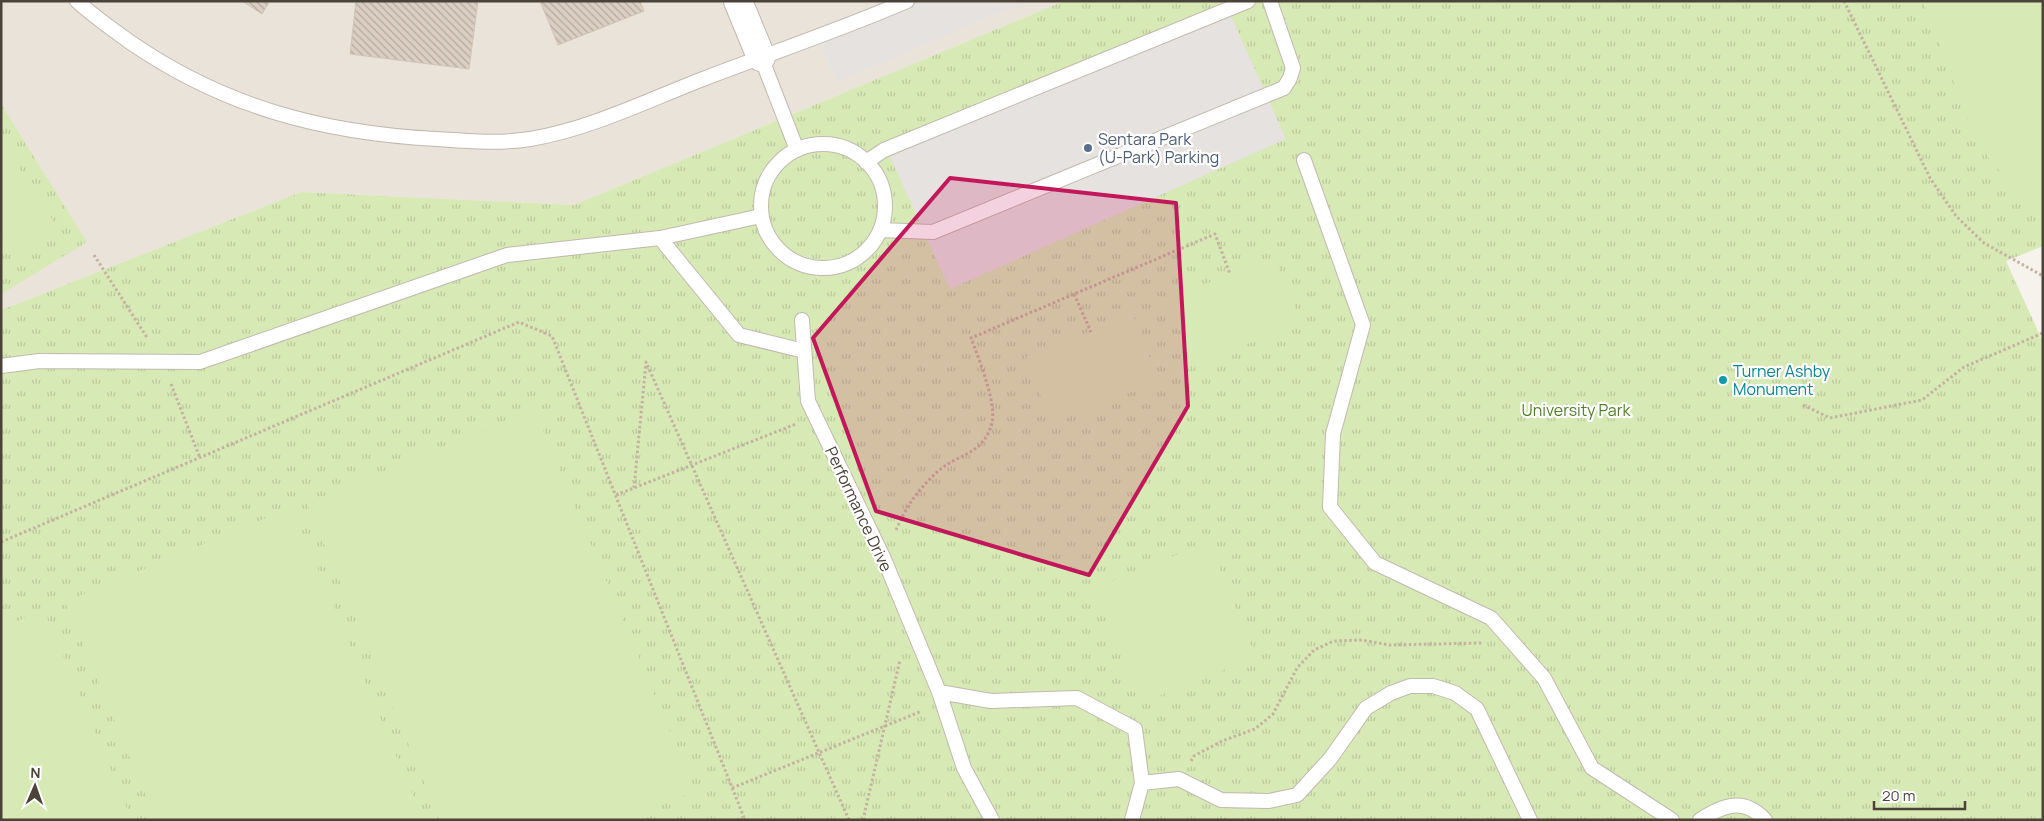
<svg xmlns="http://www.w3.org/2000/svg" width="2044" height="821" font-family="Manrope,sans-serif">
<defs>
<pattern id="park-tufts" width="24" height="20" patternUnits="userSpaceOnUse" patternTransform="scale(1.25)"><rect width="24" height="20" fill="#d7e9b5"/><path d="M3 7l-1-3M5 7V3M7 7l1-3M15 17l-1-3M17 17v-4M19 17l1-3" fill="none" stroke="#bac99c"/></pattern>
<pattern id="building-back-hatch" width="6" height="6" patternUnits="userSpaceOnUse" patternTransform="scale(1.25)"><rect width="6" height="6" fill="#dbcfc4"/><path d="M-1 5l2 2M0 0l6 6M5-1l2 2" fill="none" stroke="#b4aaa0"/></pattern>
</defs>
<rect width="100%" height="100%" fill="#f6f2ec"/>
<path fill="#eae3da" d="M1,1H1064L574,205L301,192L1,310Z"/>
<path fill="url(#park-tufts)" d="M1064,1H2043V246L2006,261L2043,342V820H1V310L301,192L574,205Z
M1,104L87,242L1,294Z"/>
<path fill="#d7e9b5" d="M1923,1H2043V225L1976,142Z
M1,140L59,230L17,257L1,232Z
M1274,257L1301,323L1193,365L1167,299Z
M1133,315L1159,381L1052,424L1026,357Z
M534,409L695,791L627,820H440L307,503Z
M292,507L423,820H156L65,602Z
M1208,542L1256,657L1141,703L1094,588Z
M44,610L132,820H1V628Z"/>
<path fill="#e5e2e0" d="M884,1H1026L837,82L814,30Z
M1227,7L1286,139L950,289L890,157Z"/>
<path fill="url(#building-back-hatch)" stroke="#d3c4b4" d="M242,1H270L262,14Z
M356,1H478L469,69L350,54Z
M540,1H640L644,11L558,45Z"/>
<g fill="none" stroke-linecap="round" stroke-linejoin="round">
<g stroke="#c2b9ae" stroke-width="16">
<path id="service" d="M77,1C93,16 112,29 130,42C224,107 323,133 436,139C466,141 500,144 530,139C590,129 646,101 703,79C771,53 840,30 907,1
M761,57L797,150
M761 206a62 62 0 1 1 124 0a62 62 0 1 1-124 0Z
M1304,160L1363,325L1333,434L1330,507L1375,563L1491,618L1544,678L1592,768L1672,820
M866,162L884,150L1248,1
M880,230L933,232L1284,88L1290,78L1293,68L1270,1
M660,238L739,335L804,351
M802,320L808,401L884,559L939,692L964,768L992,820
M1,366L39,361L200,362L507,255L660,238L761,216
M939,692L991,701L1077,698L1135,729L1142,783L1132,820
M1142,783L1179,779L1221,800L1269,801L1297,795L1330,759L1366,708L1391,693L1410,686H1433L1455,693L1477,709L1530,820
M1700,820C1723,805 1744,797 1765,820"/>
</g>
<g stroke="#c2b9ae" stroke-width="30">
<path id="minor" d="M738,1L761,57"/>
</g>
<path stroke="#c4b39f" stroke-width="3" stroke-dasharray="2.5 2.5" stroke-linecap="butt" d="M1844,1L1930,178L1956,216L1984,243L2043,276
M94,255L148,339
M1074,294L1091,332
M171,384L200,458
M1803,405L1830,418L1922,400L1964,367L2043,333
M634,488L646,362L849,820
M616,495L796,424
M896,530C907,505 917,491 937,472C958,453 983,456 992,423C997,403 978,357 971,338L1215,234L1230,274
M1,542L519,322L552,336L745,820
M1191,761L1194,756L1222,741L1255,729L1273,714L1297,668L1314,650L1334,641L1362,640L1389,645L1482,643
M732,788L922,711
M863,820L900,660"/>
<use href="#service" stroke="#fff" stroke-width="14"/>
<use href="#minor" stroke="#fff" stroke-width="28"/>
</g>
<path fill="#c2185b" fill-opacity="0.2" stroke="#c2185b" stroke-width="4" stroke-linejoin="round" d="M950,178L1176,203L1188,406L1089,575L876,511L813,338Z"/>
<circle fill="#5c6f8a" stroke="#fff" stroke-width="2" cx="1088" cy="148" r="5"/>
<circle fill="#0f9aa8" stroke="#fff" stroke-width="2" cx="1723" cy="380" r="5"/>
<g text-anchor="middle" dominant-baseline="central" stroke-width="4.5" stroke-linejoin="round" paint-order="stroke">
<g font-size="16" fill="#4e5e75" stroke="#fff" text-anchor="start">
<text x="1098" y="139">Sentara Park<tspan x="1098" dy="18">(U-Park) Parking</tspan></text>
</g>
<g font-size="16" fill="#0d838f" stroke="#fff" text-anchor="start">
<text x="1733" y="371">Turner Ashby<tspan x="1733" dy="18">Monument</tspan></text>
</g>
<g font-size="16" fill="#527e2b" stroke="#fff">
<text x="1576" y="410">University Park</text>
</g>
<g font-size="16" fill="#4b4239" stroke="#fff">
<text transform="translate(859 509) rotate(65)">Performance Drive</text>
</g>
</g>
<rect width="2044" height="821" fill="none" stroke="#4b4239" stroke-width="5"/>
<g transform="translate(35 786) rotate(2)" stroke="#ffffff" stroke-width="4" paint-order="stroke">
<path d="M0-4L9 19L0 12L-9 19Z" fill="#4b4239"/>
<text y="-8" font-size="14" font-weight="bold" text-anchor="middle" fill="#4b4239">N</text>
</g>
<path d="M1874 801v8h91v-8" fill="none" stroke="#4b4239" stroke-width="2.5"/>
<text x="1882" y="801" font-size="15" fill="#4b4239" stroke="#ffffff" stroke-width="4" paint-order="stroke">20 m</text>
</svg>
